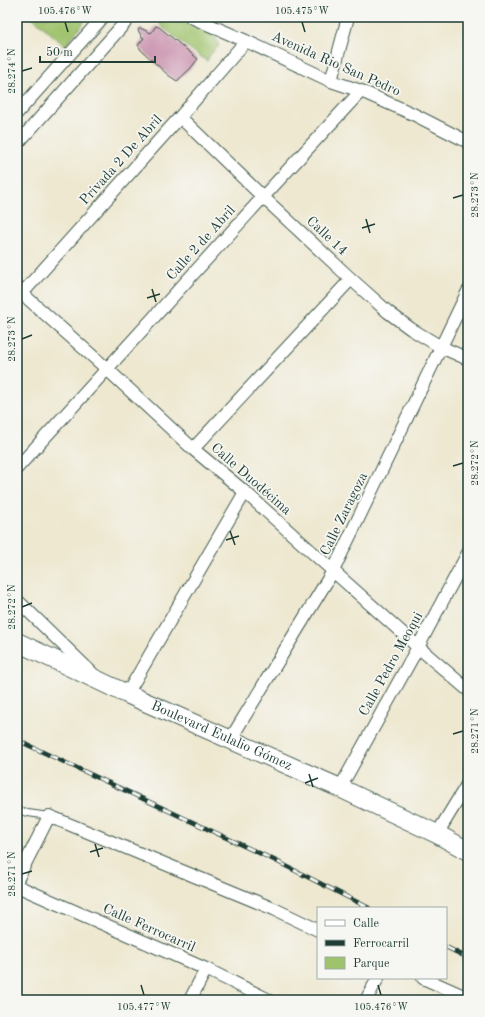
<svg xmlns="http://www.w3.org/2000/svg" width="485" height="1017" font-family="'Old Standard TT',serif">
<rect width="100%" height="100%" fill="#f6f6f2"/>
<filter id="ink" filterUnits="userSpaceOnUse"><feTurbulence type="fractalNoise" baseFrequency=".025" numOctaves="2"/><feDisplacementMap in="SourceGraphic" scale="8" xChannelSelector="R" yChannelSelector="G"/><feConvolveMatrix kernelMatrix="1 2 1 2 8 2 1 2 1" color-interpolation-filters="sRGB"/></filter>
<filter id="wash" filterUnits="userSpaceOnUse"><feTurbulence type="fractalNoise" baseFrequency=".012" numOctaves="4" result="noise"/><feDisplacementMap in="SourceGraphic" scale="16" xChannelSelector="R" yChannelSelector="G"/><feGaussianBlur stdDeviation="0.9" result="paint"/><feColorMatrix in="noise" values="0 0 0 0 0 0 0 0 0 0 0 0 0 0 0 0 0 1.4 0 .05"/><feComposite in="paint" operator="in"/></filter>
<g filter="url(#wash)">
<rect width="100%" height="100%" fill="#eee8d0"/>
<path fill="#9fc26c" stroke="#5f8050" d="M32,17H88L65,46Z
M155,17H176L194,27L214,32L219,46L210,55L207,61L200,56L182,43L173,35L163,28Z"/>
<g id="blocks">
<path fill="#c992ae" d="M156,26L159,27L198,59L190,69L177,81L168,75L141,50L138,45L144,38L142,37L138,30L140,28L151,33Z"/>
</g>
</g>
<g filter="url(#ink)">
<use href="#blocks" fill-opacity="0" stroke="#3e574b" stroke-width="1"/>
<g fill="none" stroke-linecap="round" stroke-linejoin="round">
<g stroke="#3e574b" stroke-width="8">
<path id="service" d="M17,810L28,813L49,816"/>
</g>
<g stroke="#3e574b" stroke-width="14">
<path id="minor" d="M191,17L246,41L331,81L361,91L413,114L468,142
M331,81L348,17
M17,113L103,17
M180,117L263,197L351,279L388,312L411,329L441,347L468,359
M17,144L130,17
M17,289L107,369L193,449L245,492L418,647L468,690
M18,298L180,117L246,41
M193,449L351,279
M17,468L263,197L361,91
M17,600L92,673
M127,694L245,492
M230,740L333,571L468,291
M340,788L418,647L468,553
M437,834L468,783
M17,880L49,816L274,909L318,930
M17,886L206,969L269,1000
M423,978L468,998
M190,1000L206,969
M366,1000L378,978"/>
</g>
<g stroke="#3e574b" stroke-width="20">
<g id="secondary">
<path id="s1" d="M17,642L127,694L340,788L437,834L468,851"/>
</g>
</g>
<use href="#service" stroke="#fff" stroke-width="6"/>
<use href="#minor" stroke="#fff" stroke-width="12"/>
<use href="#secondary" stroke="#fff" stroke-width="18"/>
<g stroke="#1f3d34" stroke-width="4.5">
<path id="rail" d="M17,740L274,860L369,908
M446,947L468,958"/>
</g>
<use href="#rail" stroke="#f6f6f2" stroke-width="3" stroke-dasharray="9" stroke-linecap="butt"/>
</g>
</g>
<path fill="none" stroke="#1f3d34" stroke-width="1.5" d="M65,22L68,32M302,22L305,32M22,71L32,68M453,198L463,195M366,219L370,233M362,228L375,224M152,289L156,302M147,298L160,294M22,339L32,335M453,466L463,463M230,531L235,545M226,540L239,536M22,607L32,603M453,734L463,731M309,774L313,787M305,783L318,778M95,844L99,857M90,852L103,848M22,874L32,871M141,985L144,995M378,985L381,995"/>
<g text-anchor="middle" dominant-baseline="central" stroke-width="3.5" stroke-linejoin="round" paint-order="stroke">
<g font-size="14" fill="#1f3d34" stroke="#f6f6f2">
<text transform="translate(336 64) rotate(24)">Avenida Rio San Pedro</text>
<text transform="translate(121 160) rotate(-48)">Privada 2 De Abril</text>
<text transform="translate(327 236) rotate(43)">Calle 14</text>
<text transform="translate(201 243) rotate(-48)">Calle 2 de Abril</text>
<text transform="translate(251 479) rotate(41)">Calle Duodécima</text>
<text transform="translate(344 514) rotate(-64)">Calle Zaragoza</text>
<text transform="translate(391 664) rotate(-61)">Calle Pedro Meoqui</text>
<text stroke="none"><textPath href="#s1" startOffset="225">Boulevard Eulalio Gómez</textPath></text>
<text transform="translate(149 928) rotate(24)">Calle Ferrocarril</text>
</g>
</g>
<rect width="485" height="1017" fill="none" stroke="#f6f6f2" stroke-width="44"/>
<rect x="317" y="907" width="130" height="72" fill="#f6f6f2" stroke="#a0aca6"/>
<rect x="325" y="920" width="20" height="6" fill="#ffffff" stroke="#a0aca6"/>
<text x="353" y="927" font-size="12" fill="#1f3d34">Calle</text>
<rect x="325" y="940" width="20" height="6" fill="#1f3d34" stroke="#a0aca6"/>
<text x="353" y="947" font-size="12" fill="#1f3d34">Ferrocarril</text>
<rect x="325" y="957" width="20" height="12" fill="#9fc26c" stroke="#a0aca6"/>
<text x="353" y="967" font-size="12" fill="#1f3d34">Parque</text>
<path d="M40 56v6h115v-6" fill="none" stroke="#1f3d34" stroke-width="2"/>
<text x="46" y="56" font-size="12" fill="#1f3d34" stroke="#f6f6f2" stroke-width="3" paint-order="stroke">50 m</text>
<rect x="22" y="22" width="441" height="973" fill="none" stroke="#1f3d34" stroke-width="1.5"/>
<g font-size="10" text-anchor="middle" fill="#1f3d34">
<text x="65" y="14">105.476°W</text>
<text x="302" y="14">105.475°W</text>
<text transform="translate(11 71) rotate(-90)" y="4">28.274°N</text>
<text transform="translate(474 195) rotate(-90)" y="4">28.273°N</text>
<text transform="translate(11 339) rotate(-90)" y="4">28.273°N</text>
<text transform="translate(474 463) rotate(-90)" y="4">28.272°N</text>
<text transform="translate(11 607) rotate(-90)" y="4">28.272°N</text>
<text transform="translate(474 731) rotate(-90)" y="4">28.271°N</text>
<text transform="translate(11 874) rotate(-90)" y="4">28.271°N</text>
<text x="144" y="1010">105.477°W</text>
<text x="381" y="1010">105.476°W</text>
</g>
</svg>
